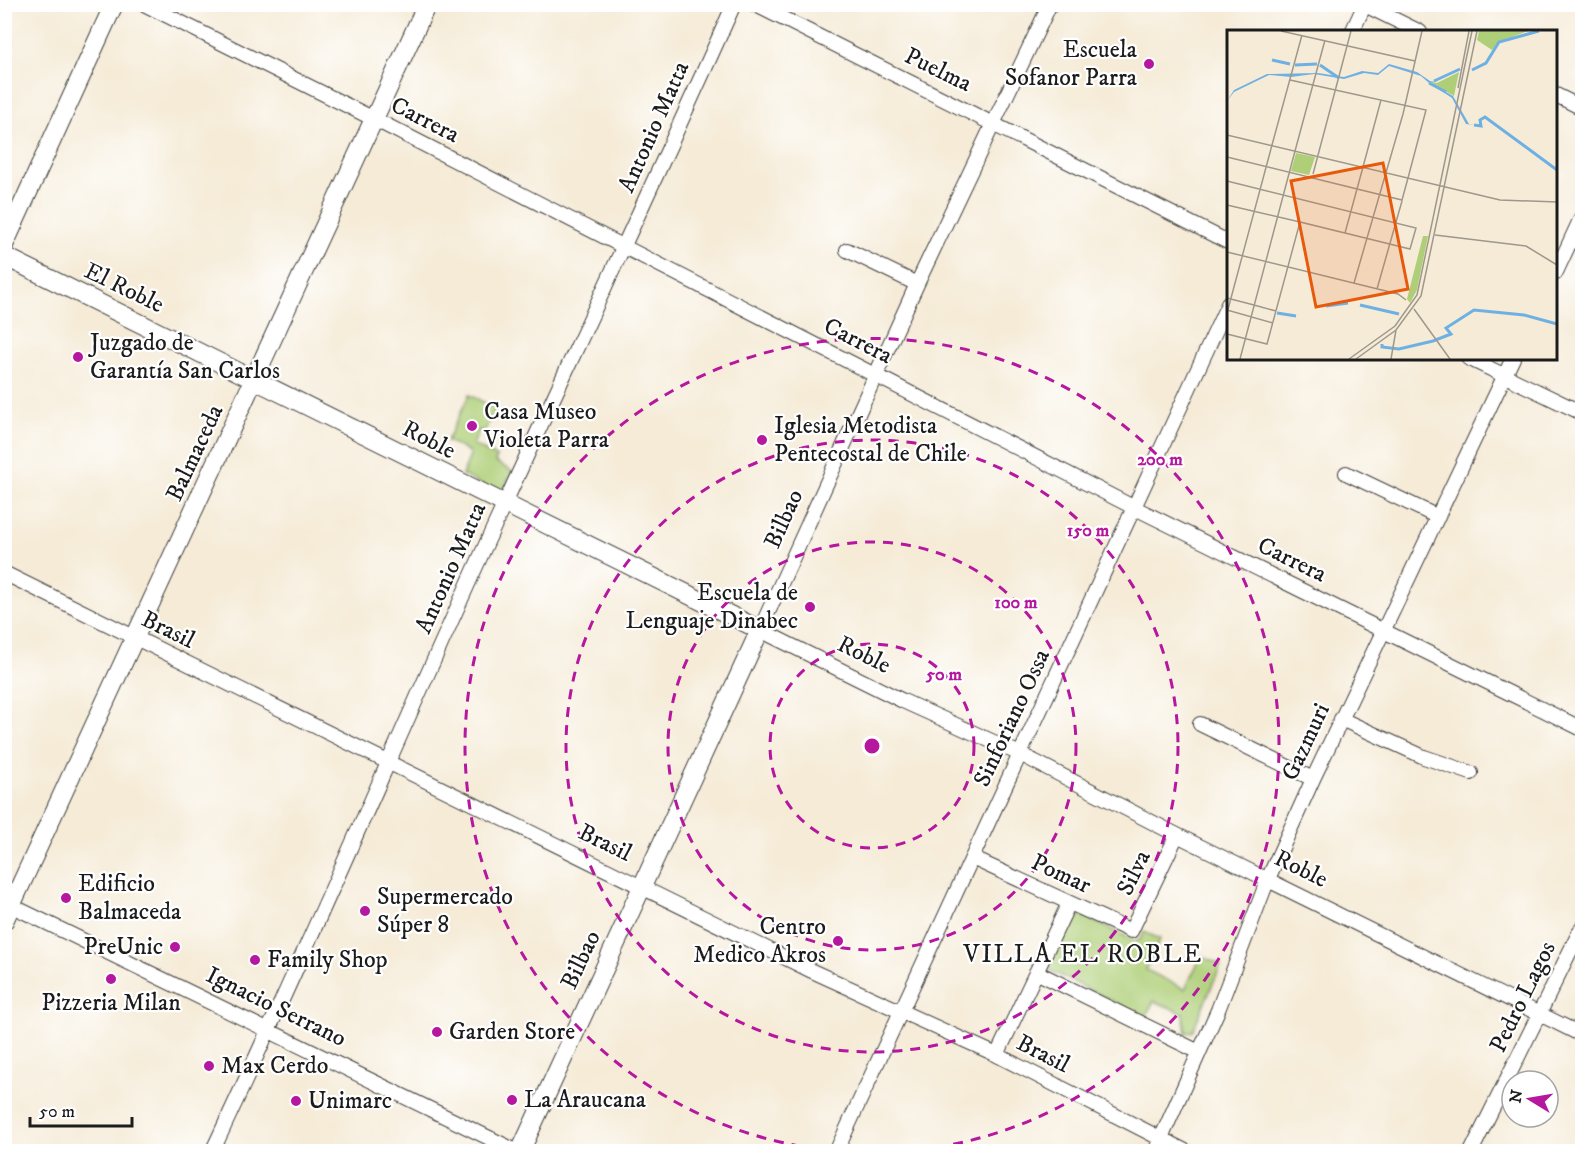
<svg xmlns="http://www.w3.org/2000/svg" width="1587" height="1156" font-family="'IM FELL DW Pica',serif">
<rect width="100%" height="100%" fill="#fff"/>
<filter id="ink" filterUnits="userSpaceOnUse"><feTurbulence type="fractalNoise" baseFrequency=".0167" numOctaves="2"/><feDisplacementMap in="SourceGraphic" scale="12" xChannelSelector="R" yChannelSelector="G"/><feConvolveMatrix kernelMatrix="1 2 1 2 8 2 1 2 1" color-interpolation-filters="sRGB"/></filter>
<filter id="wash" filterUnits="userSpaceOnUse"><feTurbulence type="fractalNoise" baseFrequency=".008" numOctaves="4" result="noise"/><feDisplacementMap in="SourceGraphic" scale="24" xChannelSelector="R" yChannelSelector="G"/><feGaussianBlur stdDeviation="1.35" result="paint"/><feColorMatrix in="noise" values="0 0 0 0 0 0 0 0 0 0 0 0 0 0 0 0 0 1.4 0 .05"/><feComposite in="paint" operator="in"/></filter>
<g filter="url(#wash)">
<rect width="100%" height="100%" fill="#f5ebd7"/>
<path fill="#aecf77" stroke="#65764a" stroke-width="1.5" d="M469,395L496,408L484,432L479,430L473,445L497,457L495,462L512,471L503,490L497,493L462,475L470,456L469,452L447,441Z
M1077,913L1135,941L1140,940L1144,932L1160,939L1146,970L1185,989L1201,956L1221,965L1192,1032L1186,1033L1183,1013L1154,1001L1145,1017L1051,971L1049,964L1070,918Z"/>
</g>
<g filter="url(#ink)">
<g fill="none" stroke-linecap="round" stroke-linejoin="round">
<g stroke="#3d3b38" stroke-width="16">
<path id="minor" d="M144,4L376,120L1133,507L1582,729
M754,4L1228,242
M1050,4L917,284L760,630L903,701L1020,754L1177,835L1582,1035
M1363,4L1420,32
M1352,32L1365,4
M1556,95L1582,108
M847,250L917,284
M1556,272L1582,216
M1468,358L1582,413
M1346,473L1438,517
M4,573L812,971L997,1055L1187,1152
M1341,719L1424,757L1471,773
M1200,724L1313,779
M972,858L1131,931L1177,835
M4,902L518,1152
M1036,972L1199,1052
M997,1055L1069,903
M212,1152C313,938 405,720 504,505C581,338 659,172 734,4
M836,1152L1228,304
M1155,1152L1218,1010L1268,879L1313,779L1513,358
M1471,1152L1582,927"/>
</g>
<g stroke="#3d3b38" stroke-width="20">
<path id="major" d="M4,245L114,4
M4,256L760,630L520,1152
M4,921L427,4"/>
</g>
<use href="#minor" stroke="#fff" stroke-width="14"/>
<use href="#major" stroke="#fff" stroke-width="18"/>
</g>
</g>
<g fill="none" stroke="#b5179e" stroke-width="3" stroke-dasharray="10 8">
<circle cx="872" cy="746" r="102"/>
<circle cx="872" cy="746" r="204"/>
<circle cx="872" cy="746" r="306"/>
<path d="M837 1151A407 407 0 1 1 907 1151"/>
</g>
<g fill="#b5179e" stroke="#fff" stroke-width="2">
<circle cx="1149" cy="64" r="6"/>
<circle cx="78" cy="357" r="6"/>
<circle cx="472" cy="426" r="6"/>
<circle cx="762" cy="440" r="6"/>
<circle cx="810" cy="607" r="6"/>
<circle cx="66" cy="898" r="6"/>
<circle cx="365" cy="911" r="6"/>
<circle cx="838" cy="941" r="6"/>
<circle cx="175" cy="947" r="6"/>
<circle cx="255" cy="960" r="6"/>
<circle cx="111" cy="979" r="6"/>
<circle cx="437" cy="1032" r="6"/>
<circle cx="209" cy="1066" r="6"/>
<circle cx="512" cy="1100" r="6"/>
<circle cx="296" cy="1101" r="6"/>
</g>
<g text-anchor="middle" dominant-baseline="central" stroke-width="4.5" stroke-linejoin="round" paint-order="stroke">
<g font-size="24" fill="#1c1c1c" stroke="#fff" text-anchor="start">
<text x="1137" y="50" text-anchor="end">Escuela<tspan x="1137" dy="28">Sofanor Parra</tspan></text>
<text x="90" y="343">Juzgado de<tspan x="90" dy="28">Garantía San Carlos</tspan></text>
<text x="484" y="412">Casa Museo<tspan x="484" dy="28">Violeta Parra</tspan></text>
<text x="774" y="426">Iglesia Metodista<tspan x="774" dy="28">Pentecostal de Chile</tspan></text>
<text x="798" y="593" text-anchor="end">Escuela de<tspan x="798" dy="28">Lenguaje Dinabec</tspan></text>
<text x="78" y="884">Edificio<tspan x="78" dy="28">Balmaceda</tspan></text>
<text x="377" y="897">Supermercado<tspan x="377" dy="28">Súper 8</tspan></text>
<text x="826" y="927" text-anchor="end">Centro<tspan x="826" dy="28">Medico Akros</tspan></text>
<text x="163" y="947" text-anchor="end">PreUnic</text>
<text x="267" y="960">Family Shop</text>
<text x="111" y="1003" text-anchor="middle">Pizzeria Milan</text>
<text x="449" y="1032">Garden Store</text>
<text x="221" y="1066">Max Cerdo</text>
<text x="524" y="1100">La Araucana</text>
<text x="308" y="1101">Unimarc</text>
</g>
<g font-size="24" fill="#1c1c1c" stroke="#fff">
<text transform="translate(938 70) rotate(26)">Puelma</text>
<text transform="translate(425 120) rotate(27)">Carrera</text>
<text transform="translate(654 127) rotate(-66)">Antonio Matta</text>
<text transform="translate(124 288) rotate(26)">El Roble</text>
<text transform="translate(858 341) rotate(27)">Carrera</text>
<text transform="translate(429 440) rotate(27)">Roble</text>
<text transform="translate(195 453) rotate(-65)">Balmaceda</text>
<text transform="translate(784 519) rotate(-66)">Bilbao</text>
<text transform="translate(1292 560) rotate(26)">Carrera</text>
<text transform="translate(451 568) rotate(-66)">Antonio Matta</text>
<text transform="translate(168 630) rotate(26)">Brasil</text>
<text transform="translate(864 655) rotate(26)">Roble</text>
<text transform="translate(1012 718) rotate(-65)">Sinforiano Ossa</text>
<text transform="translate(1306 742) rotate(-65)">Gazmuri</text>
<text transform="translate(605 843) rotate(26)">Brasil</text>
<text transform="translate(1301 869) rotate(26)">Roble</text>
<text transform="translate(1134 873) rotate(-64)">Silva</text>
<text transform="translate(1061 874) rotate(25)">Pomar</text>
<text transform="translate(581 960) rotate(-65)">Bilbao</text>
<text transform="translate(1523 997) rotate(-64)">Pedro Lagos</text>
<text transform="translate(276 1007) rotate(26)">Ignacio Serrano</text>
<text transform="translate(1043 1054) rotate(27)">Brasil</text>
</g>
<g font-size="26" letter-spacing="1.5" fill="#1c1c1c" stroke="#fff">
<text x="1083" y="954">VILLA EL ROBLE</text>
</g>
</g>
<g transform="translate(1227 30)">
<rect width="330" height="330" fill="#f5ebd7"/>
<path d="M252,1H301L272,12L265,20L250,10ZM232,42L227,66L201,51L210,53ZM69,123L88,127L82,145L64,141ZM196,206H201L190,260L183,273L180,269Z" fill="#aecf77"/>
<path d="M162,34L190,42L203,51H211L202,52L226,66L242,94L247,95L239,94L225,68L202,53L194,46L162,36L151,45L137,43L117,49L87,44L64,47L42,45L7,62L0,71L7,60L40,44L91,43L117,47L135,41L151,43Z" fill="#6fb0e3"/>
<path fill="none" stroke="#6fb0e3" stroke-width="3" d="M45,30L63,34M68,35L90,34M93,35L112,48M245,40L259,33L272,12L312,1M207,51L233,39M202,53L219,62M247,95L254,96L253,90L258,87L330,140M133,275L172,284M99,276L121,273M50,283L69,286M155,314V317L172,319L206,311L224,304L219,298L247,280L297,285L330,294"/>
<path fill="none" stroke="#9e988c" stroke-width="1.5" d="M54,1L188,31M242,39L250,1M63,50L199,80L181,148M231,58L242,1M0,105L273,170L330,172M45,115L75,5M68,121L98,10M0,127L175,170L181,148M136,137L154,70M86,144L124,1M0,151L189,198L183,219L118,203M0,175L73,192M208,205L299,216L330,235M0,222L171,264L179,270M127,253L176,84L195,1M150,259L175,171M0,268L27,275M27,275L49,281M187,279L223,329M0,280L46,293M0,283L45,115M0,304L40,314L73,192L118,203L136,137M13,329L68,121M122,329L168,296L190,265L245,1M129,329L169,300L194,266L242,39M164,329L169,300"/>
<path fill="#e8590c" fill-opacity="0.15" stroke="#e8590c" stroke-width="3" d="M156,133L181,259L89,277L64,151Z"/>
<rect width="330" height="330" fill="none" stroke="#1c1c1c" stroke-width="3"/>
</g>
<circle cx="872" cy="746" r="9" fill="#b5179e" stroke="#fff" stroke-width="3"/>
<g font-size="18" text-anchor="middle" font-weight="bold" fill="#b5179e" stroke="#fff" stroke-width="4.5" stroke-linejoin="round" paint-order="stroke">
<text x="1160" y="465">200 m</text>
<text x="1088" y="536">150 m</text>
<text x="1016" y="608">100 m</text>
<text x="944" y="680">50 m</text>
</g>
<rect width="1587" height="1156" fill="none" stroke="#fff" stroke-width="24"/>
<g transform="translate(1530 1099) rotate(281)"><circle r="28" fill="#ffffff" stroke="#a4a4a4" stroke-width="1.5"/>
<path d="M0-4.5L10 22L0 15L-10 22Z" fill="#b5179e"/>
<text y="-9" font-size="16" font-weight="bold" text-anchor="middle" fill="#1c1c1c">N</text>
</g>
<path d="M30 1117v9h102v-9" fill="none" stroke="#1c1c1c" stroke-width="3"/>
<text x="39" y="1117" font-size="18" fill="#1c1c1c" stroke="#ffffff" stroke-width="4.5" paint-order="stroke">50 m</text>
</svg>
